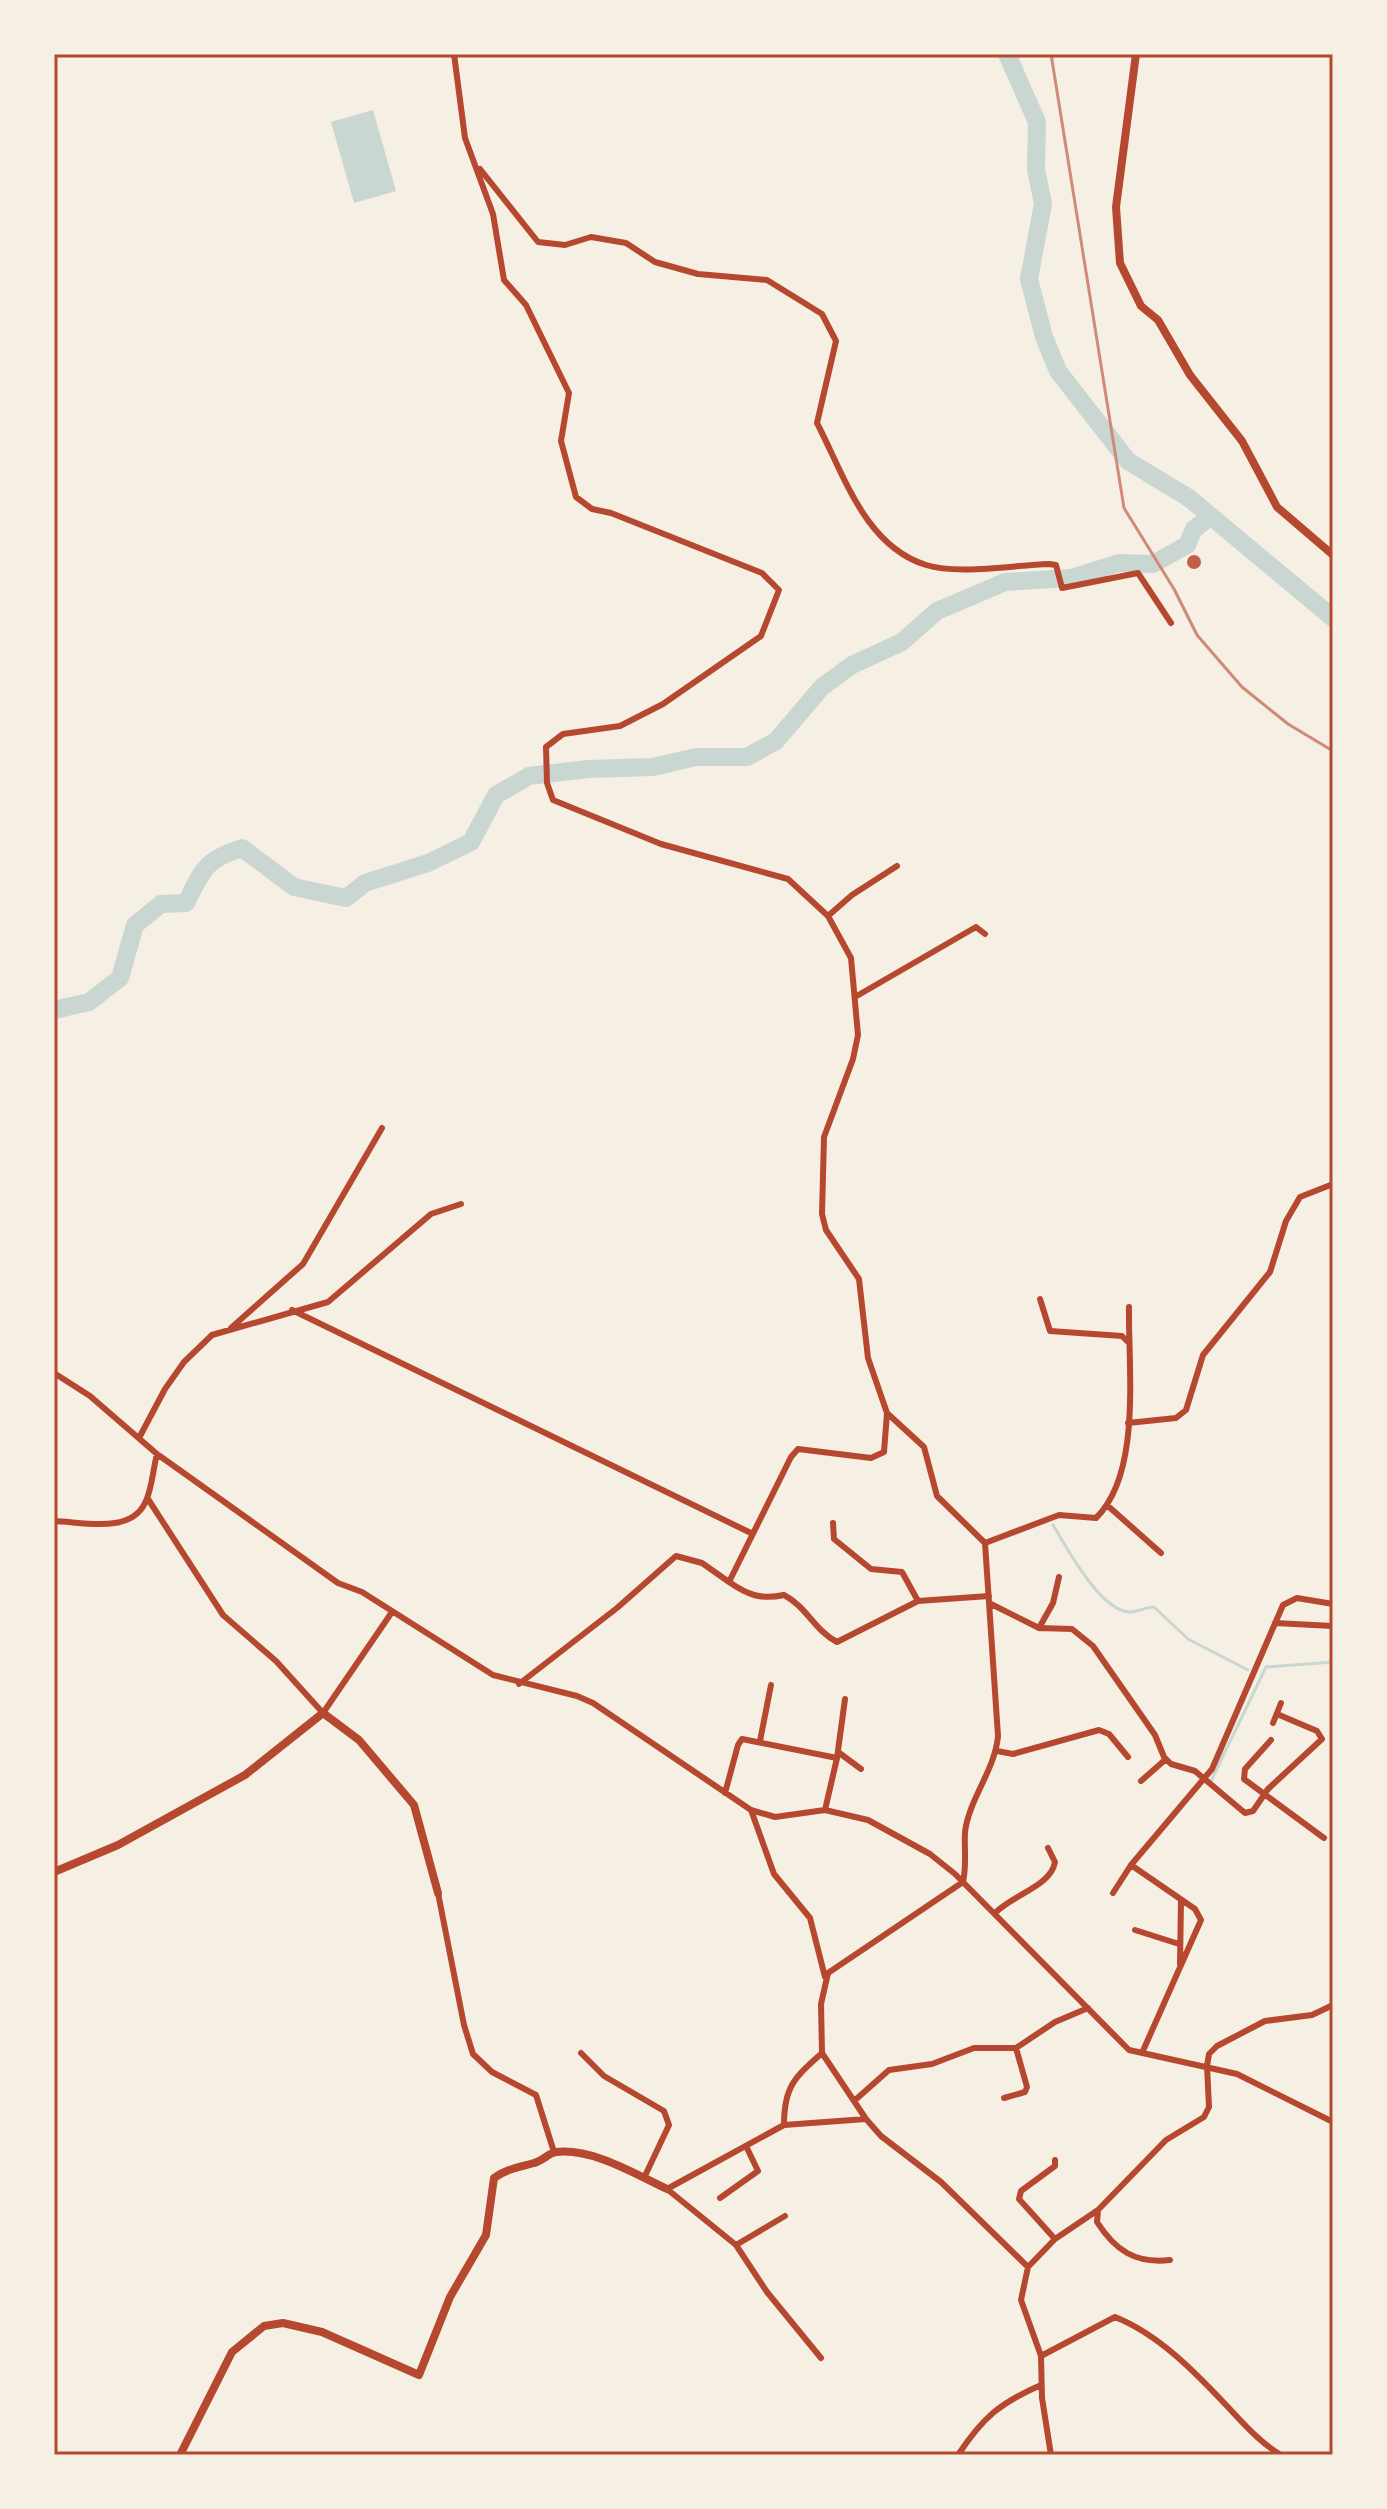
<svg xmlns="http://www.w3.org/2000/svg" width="1387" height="2509" font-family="Lato,sans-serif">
<rect width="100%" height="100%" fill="#f6efe4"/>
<path fill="#c9d6d2" d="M373,110L396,191L354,203L331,122Z"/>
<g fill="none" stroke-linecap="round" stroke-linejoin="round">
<path stroke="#c9d6d2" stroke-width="3" d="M1053,1525C1067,1548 1100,1611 1130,1612C1138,1612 1146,1607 1154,1607L1188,1639L1248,1670
M1211,1781L1266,1667L1333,1662"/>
<path stroke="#c9d6d2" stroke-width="18" d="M1007,54L1037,122L1036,169L1043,204L1029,279L1044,337L1058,371L1128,461L1189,498L1333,618
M54,1010L89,1002L120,978L135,925L161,904L186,903C203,870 204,860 242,848L294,887L346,898L365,883L428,863L471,842L496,795L529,776L588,769L653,767L696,757H747L776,741L822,687L852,665L902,642L937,611L1005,582L1071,578L1119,563L1153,564L1187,545L1194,529L1211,516"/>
</g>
<path fill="#bf614a" d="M1187 562a7 7 0 1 1 14 0a7 7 0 1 1-14 0Z"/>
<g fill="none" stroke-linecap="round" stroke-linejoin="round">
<path stroke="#b5482f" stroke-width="6" d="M454,54L465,138L493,214L504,280L526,305L569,393L561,441L576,497L592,509L611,513L762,573L779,590L761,636L663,704L620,726L563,734L546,747L547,783L553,800L661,844L788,879L828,916L851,958L858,1035L853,1059L824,1137L822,1214L826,1230L859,1279L868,1358L887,1413L924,1447L937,1496L985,1543L998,1736C995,1770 969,1799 965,1832C964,1849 967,1864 963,1882L828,1973L821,2004L822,2053
M480,169L538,242L565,245L591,237L626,243L655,262L698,274L767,280L822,314L836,341L817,423C844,475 865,546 926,565C958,575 1014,565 1049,564L1056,565L1062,588L1138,573L1171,623
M828,916L852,895L897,866
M855,997L976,927L985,934
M1040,1299L1050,1331L1122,1336L1128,1342
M292,1310L753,1534
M231,1328L303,1264L382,1128
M54,1373L90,1396L157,1454L338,1583L362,1592L493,1675L577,1696L593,1703L751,1810L775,1817L825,1810L868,1820L930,1854L955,1874L1129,2050L1237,2074L1333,2122
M887,1413L884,1452L871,1458L798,1449L791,1457L729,1582C748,1595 761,1600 784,1595C807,1607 814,1630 837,1642L918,1601L989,1596
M1128,1423L1176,1418L1186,1410L1203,1355L1270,1272L1286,1221L1300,1197L1333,1184
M139,1438L165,1389L184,1362L212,1335L328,1302L431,1214L461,1204
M148,1499L223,1615L276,1661L323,1713L392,1612
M1108,1506L1161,1553
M54,1521C84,1522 130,1534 145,1503C152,1490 153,1469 157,1454
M833,1523L834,1539L871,1569L902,1572L918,1601
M985,1543L1059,1515L1096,1518C1142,1473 1128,1368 1129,1307
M989,1603L1039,1628L1072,1629L1093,1646L1155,1735L1164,1757L1171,1764L1195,1771L1245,1813L1253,1811L1268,1789L1322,1739L1317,1731L1277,1714
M1275,1623L1333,1626
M1039,1628L1053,1603L1059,1577
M519,1684L617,1608L676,1556L702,1563L729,1582
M1273,1723L1281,1703
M1271,1740L1245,1769L1244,1779L1324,1838
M760,1741L771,1685
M997,1751L1013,1754L1099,1730L1109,1734L1128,1757
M838,1752L861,1769
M837,1758L845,1699
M1141,1781L1166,1759
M725,1793L738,1745L742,1739L837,1758L825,1810
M751,1810L774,1874L810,1918L825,1977
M438,1893L464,2025L473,2054L492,2072L536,2095L554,2152
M1113,1893L1131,1865
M995,1913C1014,1894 1051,1886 1055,1862L1048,1848
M1135,1930L1179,1944
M1180,1964L1181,1900
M581,2053L604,2076L664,2111L669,2125L644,2178
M1142,2053L1201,1920L1195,1909L1131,1865L1212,1769L1283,1605L1297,1598L1333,1604
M1004,2098L1025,2092L1027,2087L1016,2048
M854,2101L889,2070L932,2064L974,2048H1016L1055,2022L1088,2008
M784,2125L866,2119
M1055,2160V2166L1021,2191L1019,2199L1055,2239
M720,2198L758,2171L746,2146
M1098,2210L1097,2222C1115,2250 1135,2264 1170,2260
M736,2245L785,2216
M1028,2267L1055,2239L1098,2210L1166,2140L1204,2117L1209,2107L1207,2066L1209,2054L1217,2046L1265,2021L1312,2015L1333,2005
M1041,2356L1115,2317C1158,2334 1195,2372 1226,2405C1244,2424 1259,2442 1281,2455
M821,2358L767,2292L736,2245L667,2189L784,2125C784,2087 794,2078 822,2053L866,2119L881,2136L941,2182L1028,2267L1021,2300L1041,2356L1042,2398L1051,2455
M958,2455C983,2417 1000,2403 1041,2385"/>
<path stroke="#b5482f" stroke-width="8" d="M1136,54L1116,207L1120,263L1141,306L1158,320L1190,375L1242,441L1277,507L1333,555
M54,1872L118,1845L245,1775L323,1713L359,1740L414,1805L438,1893
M180,2455L232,2352L264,2326L283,2323L322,2332L419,2375L450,2297L486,2235L494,2178C506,2169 520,2167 534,2163C542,2161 549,2153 556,2152C593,2148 635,2174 667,2189"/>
<path stroke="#cf8b77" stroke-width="3" d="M1051,54L1124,508L1174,589L1197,635L1242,687L1288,724L1333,751"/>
</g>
<rect width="1387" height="2509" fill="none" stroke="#f6efe4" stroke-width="112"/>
<rect x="56" y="56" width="1275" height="2397" fill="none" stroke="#b5482f" stroke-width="3"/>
</svg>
